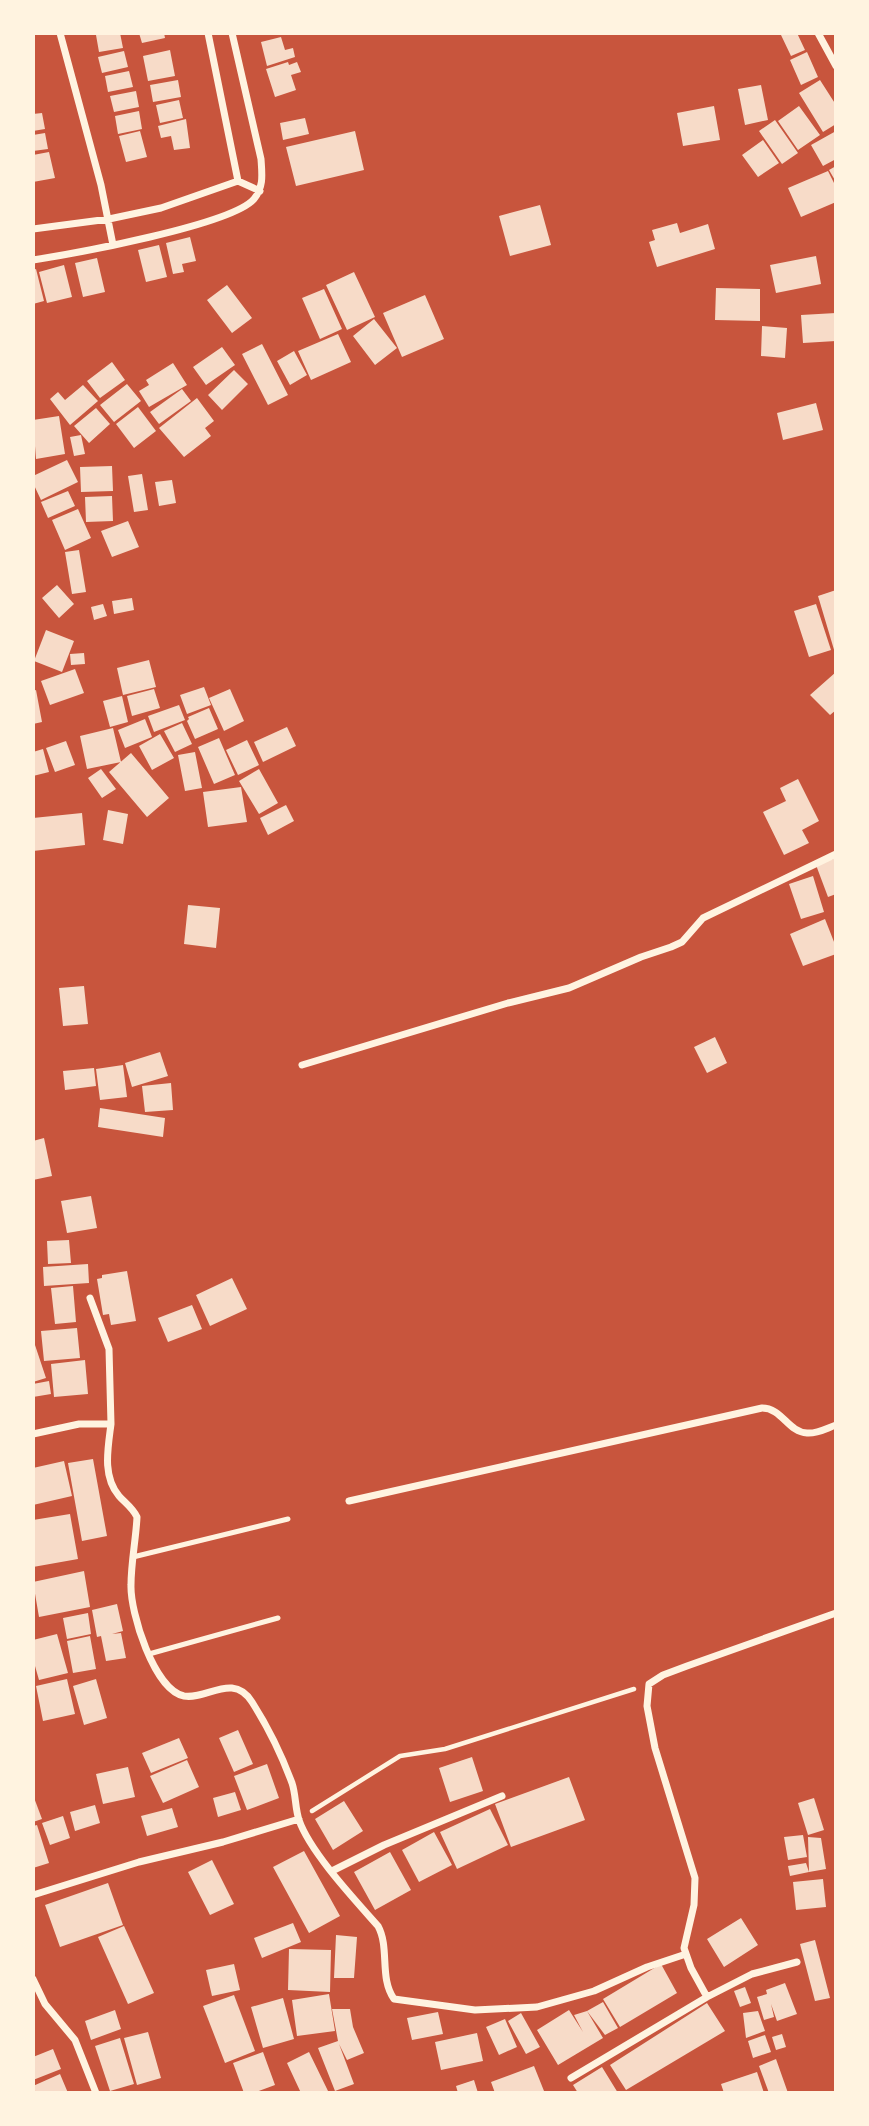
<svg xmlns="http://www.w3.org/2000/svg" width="869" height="2126" font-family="Inter,sans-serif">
<rect width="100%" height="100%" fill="#c8553d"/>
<path fill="#f7dbc8" d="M107,33H120L123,48L99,52L96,35Z
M139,33H164L165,38L142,43Z
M784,33H797L805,50L791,56L781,35Z
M281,37L285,50L293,48L295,57L267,66L261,42Z
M170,50L175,76L148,81L143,56Z
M124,51L128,67L102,73L98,57Z
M807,52L818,77L801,85L790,60Z
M288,62L289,65L297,62L301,72L291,75L296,90L275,97L266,69Z
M129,71L133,87L108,92L105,76Z
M178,80L181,97L153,102L150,85Z
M820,80L836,105V124L823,132L799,93Z
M761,85L768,120L745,125L738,89Z
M136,91L139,107L114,112L110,96Z
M179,100L183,118L160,123L156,105Z
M714,106L720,140L683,146L677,113Z
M799,106L820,135L798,150L778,121Z
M139,111L142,129L118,134L115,116Z
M42,113L45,129L33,131V114Z
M305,118L309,134L283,140L280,123Z
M186,119L190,148L174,150L171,136L161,138L158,126Z
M775,120L798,153L782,164L759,131Z
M140,131L147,157L126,162L119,136Z
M355,131L364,170L296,186L286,147Z
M836,131V159L823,166L811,145Z
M45,133L48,149L33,151V135Z
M763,140L779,163L758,177L742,155Z
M49,152L55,178L33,182V155Z
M836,166V182L829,170Z
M828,171L836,187V202L801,217L788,188Z
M540,205L551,245L510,256L499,216Z
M677,223L680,233L708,224L715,249L657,267L649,242L655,240L652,230Z
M190,237L196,261L182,264L184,272L173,274L166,243Z
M159,245L167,277L146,282L138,250Z
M816,256L821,284L776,293L770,265Z
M97,258L105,292L83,297L75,263Z
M64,265L72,297L47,303L39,272Z
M36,269L44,301L33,304V270Z
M354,272L375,317L347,330L326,285Z
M227,285L252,318L232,333L207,300Z
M716,288L760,289V321L715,320Z
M324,289L342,329L320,339L302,298Z
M425,295L444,339L402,357L383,313Z
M836,313V341L803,343L801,315Z
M374,319L397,348L375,365L353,336Z
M762,326L787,328L785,358L761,356Z
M338,334L351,362L311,380L298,351Z
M262,344L288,395L268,405L242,354Z
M222,347L235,365L206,385L193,367Z
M294,351L307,375L290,385L277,361Z
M112,362L125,380L100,398L87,381Z
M173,363L187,385L149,407L139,391L149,385L146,380Z
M234,370L248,384L222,410L208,395Z
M127,384L141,401L114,422L100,405Z
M83,385L98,401L70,425L50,399L58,392L65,400Z
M182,389L191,401L159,424L150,412Z
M197,398L214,421L205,428L211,436L184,457L159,428Z
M816,403L823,430L783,440L777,413Z
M138,407L156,431L134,448L116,424Z
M96,408L110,424L89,443L74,426Z
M59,416L65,454L36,459L33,420Z
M81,435L85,454L74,456L70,437Z
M67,460L78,482L41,500L33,483V476Z
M112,466L113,491L81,492L80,467Z
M142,474L148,510L134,512L128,476Z
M172,480L176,503L159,506L155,482Z
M68,491L75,506L48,518L41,502Z
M112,496L113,521L86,522L85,497Z
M78,509L91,538L65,550L52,520Z
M128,521L139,547L112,557L101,531Z
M79,550L86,592L72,594L65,552Z
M57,585L74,604L59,618L42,598Z
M836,590V653H835L818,596Z
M132,598L134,610L114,614L112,601Z
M103,604L107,616L94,620L91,607Z
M816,604L831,650L809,657L794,611Z
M46,630L74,641L62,672L34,661Z
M84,653L85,664L71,665L70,654Z
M149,660L156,687L123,695L117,668Z
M75,669L84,693L50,705L41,681Z
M836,672V710L830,715L810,695Z
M204,687L211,705L187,714L180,695Z
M154,689L160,708L132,716L127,696Z
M230,689L244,721L224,731L209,698Z
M36,690L42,722L33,724V691Z
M122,696L128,722L110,727L103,701Z
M179,705L185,720L154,732L148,716Z
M209,708L218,729L195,739L187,721L189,719L188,717Z
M145,719L152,737L125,748L118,730Z
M182,723L192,744L175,752L164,731Z
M287,727L296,746L263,762L254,742Z
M113,728L121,762L87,769L80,736Z
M160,734L174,758L152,770L139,746Z
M219,738L235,775L214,784L198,747Z
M247,740L259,765L238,775L226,750Z
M66,741L75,765L55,772L46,748Z
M43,749L49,772L33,776V752Z
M195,752L202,788L185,791L178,755Z
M131,753L169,798L147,817L109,772Z
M101,769L116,789L102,798L88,778Z
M259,769L278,803L259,814L239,781Z
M798,779L819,821L802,830L809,843L784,855L763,812L786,801L780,788Z
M241,787L247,822L208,827L203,792Z
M286,805L294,821L268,835L260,818Z
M108,810L128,814L123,844L103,840Z
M82,813L85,845L33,851V818Z
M836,858V894L828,897L816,865Z
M813,876L824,912L801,919L789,884Z
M188,905L220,908L216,948L184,944Z
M825,919L836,947V954L803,966L790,934Z
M84,986L88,1024L63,1026L59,988Z
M715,1037L727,1063L707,1073L694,1047Z
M160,1052L168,1076L132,1087L125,1063Z
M123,1065L127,1097L100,1100L96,1069Z
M94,1068L96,1086L65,1090L63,1071Z
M171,1083L173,1110L145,1112L142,1086Z
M100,1108L165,1118L163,1137L98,1127Z
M44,1138L52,1176L33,1180V1141Z
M91,1196L97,1228L67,1233L61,1201Z
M69,1240L71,1263L48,1264L47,1241Z
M88,1264L89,1283L44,1286L43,1267Z
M127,1271L136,1321L111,1325L109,1314L103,1315L97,1279L102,1278V1275Z
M232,1278L247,1309L210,1326L196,1295Z
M73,1286L76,1322L55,1324L51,1288Z
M192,1305L202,1329L168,1342L158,1318Z
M77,1328L80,1358L44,1361L41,1331Z
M33,1339L46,1378L33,1382Z
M85,1360L88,1394L54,1397L51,1364Z
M49,1381L51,1394L33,1397V1384Z
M93,1459L107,1536L82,1541L68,1463Z
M64,1461L72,1496L33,1505V1468Z
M70,1514L78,1559L33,1567V1520Z
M84,1571L90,1607L39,1617L33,1582Z
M117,1604L123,1631L112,1634L121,1633L126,1658L106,1661L101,1636L97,1637L92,1610Z
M88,1613L91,1634L67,1639L63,1618Z
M57,1634L68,1673L39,1680L33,1659V1640Z
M90,1636L96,1669L73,1673L67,1641Z
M67,1679L75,1714L43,1721L36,1686Z
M96,1679L107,1718L84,1725L73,1686Z
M238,1730L253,1764L234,1772L219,1738Z
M179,1738L188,1758L151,1773L142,1753Z
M472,1757L483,1791L450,1802L439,1768Z
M187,1760L199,1787L163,1803L150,1776Z
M267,1764L279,1798L247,1810L234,1776Z
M128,1767L135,1797L103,1804L96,1774Z
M569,1777L585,1820L511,1847L495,1804Z
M235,1792L241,1810L218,1817L213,1798Z
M33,1795L42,1819L33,1822Z
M814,1798L824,1830L808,1835L798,1803Z
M344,1801L363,1831L333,1850L315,1819Z
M95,1805L100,1823L75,1831L70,1812Z
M172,1808L178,1827L147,1836L141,1816Z
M490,1809L508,1845L457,1869L440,1832Z
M63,1816L70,1838L50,1845L42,1823Z
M37,1825L49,1863L33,1868V1826Z
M434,1832L452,1865L419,1882L402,1850Z
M803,1835L807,1857L788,1860L784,1837Z
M808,1837L821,1838L826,1869L809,1872Z
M304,1851L340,1916L309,1933L273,1867Z
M390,1852L411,1890L375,1910L354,1872Z
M212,1860L234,1904L210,1915L188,1872Z
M806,1863L809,1872L790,1876L788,1866Z
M823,1879L826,1907L796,1910L793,1882Z
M108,1883L123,1925L60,1947L45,1905Z
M741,1918L758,1945L724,1967L707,1939Z
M293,1923L301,1942L262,1958L254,1938Z
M124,1926L154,1993L128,2004L98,1937Z
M336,1935L357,1937L354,1978H334Z
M815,1940L830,1998L815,2001L800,1944Z
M289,1949L331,1950L330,1992L288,1990Z
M234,1964L240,1990L212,1996L206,1970Z
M661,1964L677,1993L620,2027L603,1999Z
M785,1983L797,2014L777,2021L771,2004L774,2017L764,2020L757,1997L767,1994L766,1990Z
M745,1987L751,2003L740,2007L734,1991Z
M329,1994L335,2031L297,2036L292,2000Z
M234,1995L255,2051L225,2063L203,2006Z
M283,1998L294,2039L263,2048L251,2007Z
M603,2002L618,2028L605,2035L587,2011L603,2038L558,2065L537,2030L569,2010L583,2032L574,2015L587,2011Z
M707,2003L725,2031L626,2090L610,2065Z
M332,2009H350L353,2027L364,2053L347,2060L339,2044L354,2084L335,2091L318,2048L338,2041Z
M115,2010L121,2029L91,2040L85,2021Z
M758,2011L765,2031L746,2038L743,2013Z
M438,2012L443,2034L412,2040L407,2018Z
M521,2013L540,2047L526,2054L508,2021Z
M505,2019L517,2047L499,2055L486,2027Z
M148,2032L161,2078L137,2085L124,2038Z
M477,2033L483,2061L441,2070L435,2042Z
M782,2034L786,2047L776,2050L772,2037Z
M765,2035L771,2052L753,2058L748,2041Z
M120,2038L134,2084L110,2091L95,2046Z
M53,2049L61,2069L33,2080V2057Z
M263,2052L275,2085L253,2093H244L233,2063Z
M309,2052L328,2091L325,2093H301L287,2063Z
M776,2059L788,2093H769L759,2066Z
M534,2066L544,2091L495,2093L491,2082Z
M602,2067L618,2093H578L573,2085Z
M757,2072L764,2093H724L721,2084Z
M60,2074L68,2093H36L33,2086Z
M474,2080L478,2093H458L456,2086Z"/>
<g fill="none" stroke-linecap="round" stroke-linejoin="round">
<path stroke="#fff3e0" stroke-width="4.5" d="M312,1811L400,1756L445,1749L634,1689"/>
<path stroke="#fff3e0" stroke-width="5" d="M133,1557L288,1519
M149,1654L278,1618"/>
<path stroke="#fff3e0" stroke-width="7" d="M60,33L101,185L113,245
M208,33L238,181
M818,33L836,66
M33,229L109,219L161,208L238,181L260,191
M33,260C72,254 232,225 254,199C264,187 262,174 261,159L232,33
M302,1065L508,1003L569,988L641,957L671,947L682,942L703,918L836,854
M90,1298L109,1349L111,1424
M33,1434L79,1424H111C108,1448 102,1476 119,1496C125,1503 132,1507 137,1517C136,1539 131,1562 131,1585C130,1612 154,1690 184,1696C207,1700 233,1672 252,1702C268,1727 282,1756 292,1783C296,1795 295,1808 299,1820C310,1852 355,1900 378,1926C390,1948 379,1978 394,1999L475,2010L537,2007L594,1991L647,1967L686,1954
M349,1501L762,1408C782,1408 788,1432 807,1433C817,1434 827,1428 836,1425
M332,1871L384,1845L502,1796
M33,1895L139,1862L223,1842L299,1819
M33,1979L45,2004L75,2040L96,2093
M707,1997L691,1968L684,1948L694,1905L695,1878L655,1748L647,1706L649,1684L663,1675L687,1666L836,1613
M571,2078L707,1997L752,1974L797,1962"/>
</g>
<rect width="869" height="2126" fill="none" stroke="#fff3e0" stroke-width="70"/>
</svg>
